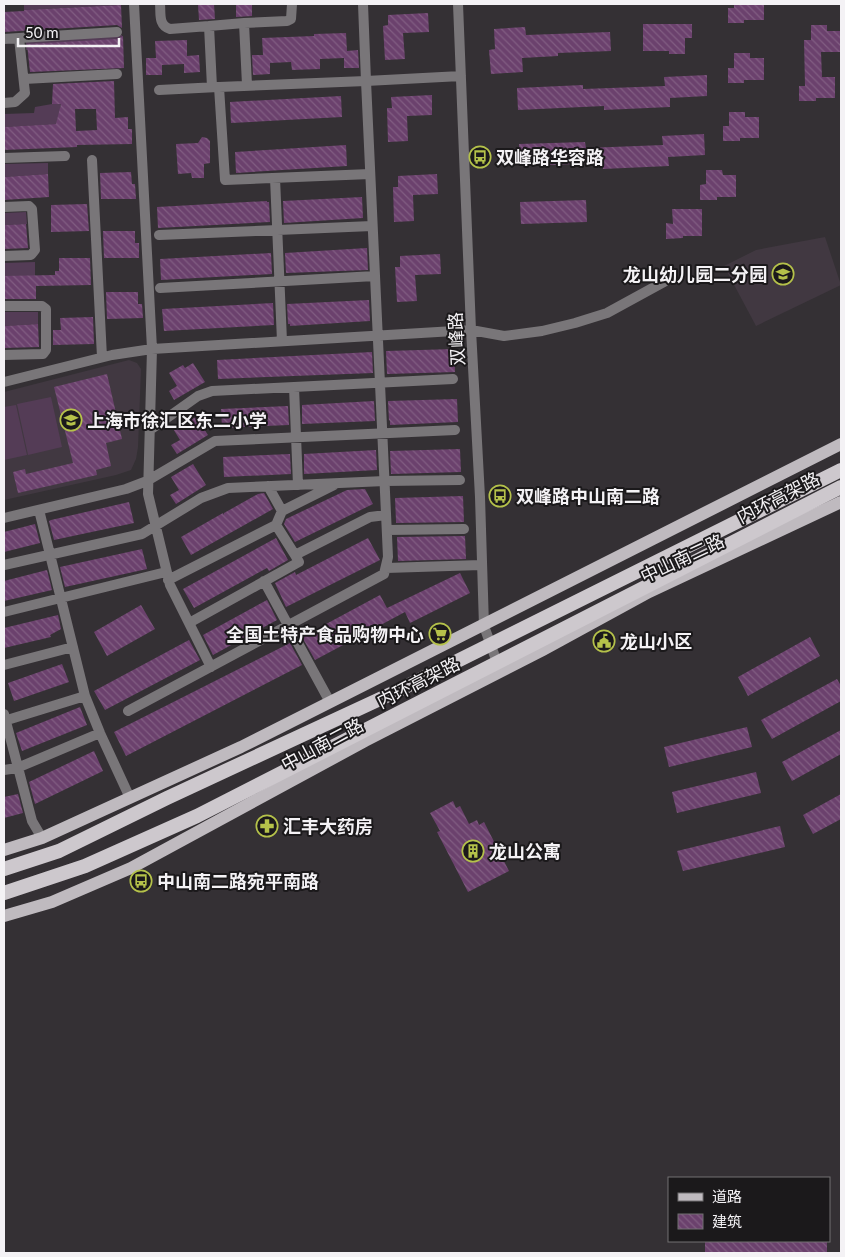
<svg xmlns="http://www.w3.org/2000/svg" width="845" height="1257" font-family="Lato,'Noto Sans SC',sans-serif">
<defs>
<pattern id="building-back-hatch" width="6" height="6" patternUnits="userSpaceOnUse" patternTransform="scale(1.25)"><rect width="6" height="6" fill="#6b416d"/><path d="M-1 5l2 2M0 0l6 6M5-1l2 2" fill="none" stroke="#815d82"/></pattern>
</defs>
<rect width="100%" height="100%" fill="#343034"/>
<path fill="#413841" d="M825,237L841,285L756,326L724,266L756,250Z
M129,360L137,363L141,369L138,447L136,459L131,470L116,475L4,500V392Z"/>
<path fill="#543c56" d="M24,4H121V5L24,10Z
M122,35L123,45L26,50V40Z
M52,104H61L60,108L76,123L4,127V114L34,113L35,107Z
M48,163V174L4,177V164Z
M26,212L27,224L4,225V213Z
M35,262V276L4,277V263Z
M4,312H38V324L4,326Z
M51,397L62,447L28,455L17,404Z
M16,405L27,455L4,460V407Z"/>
<path fill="url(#building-back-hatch)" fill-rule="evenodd" d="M214,4L215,19L199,20L198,5Z
M236,4H252V16L236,17Z
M734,4H764V20H744V23H728V8H734Z
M121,5L122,28L117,25L4,32V12L24,11V10Z
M428,13L429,32L403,33L405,59L385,60L383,26L388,25V15Z
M643,24H692V38H685V54H669V51H643Z
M811,25H827V31H840L841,52H821L822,77H835V98H816V101H799V86H805L804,40H811Z
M525,27L526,35L610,32L611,51L558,53V56L522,58L523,72L491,74L489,50L495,49L494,29Z
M346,33L347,51L358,50L359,68H344V58L320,59V69L292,70L291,62L270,63V74L253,75L252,55H263L262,38L314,36V34Z
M123,36L124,68L30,72L27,44L117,39Z
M187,40V56L199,55L200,72L184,73V64L162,65V75H146V58H156L155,41Z
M734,53H750V58H764V80H744V83H728V68H734Z
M707,75V96L670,98V107L604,110V106L518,110L517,88L583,85V89L665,86L664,77Z
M114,81L115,118L128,117V129H132V144L77,145V147L4,150V127L56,124L61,104H52L53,84ZM75,109H96L97,130L76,131Z
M432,95V115L407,116L408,141L388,142L387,108H392L391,97Z
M341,96L342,117L231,123L230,102Z
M729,112H745V117H759V138H740V141H723V126H729Z
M704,134L705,155L668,157L669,166L603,169L602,163L520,166L519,144L585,142L586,148L663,145L662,136Z
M202,137L207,138L210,141V163L204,164V178H192L191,173L178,174L176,144L198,143Z
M346,145L347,166L236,173L235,152Z
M706,170H722L723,175H736V197H717V200H700V185L706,184Z
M131,172L132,184H135L136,199H101L100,173Z
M48,174L49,197L4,200V177Z
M437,174L438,194L413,195L414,221L394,222L393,187H398V176Z
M362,197L363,218L284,223L283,201Z
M586,200L587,222L521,224L520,202Z
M267,201V202H269L270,222L158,228L157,207Z
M87,204L89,231L51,232V205Z
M672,209H702V236H683V238L666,239V223L673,224Z
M26,224L28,248L4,249V225Z
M103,231H135V243H139V258H104Z
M367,248L368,270L286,273L285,253Z
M271,253L272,274L161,280L160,259Z
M440,254L441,274L415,275L417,301L397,302L395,267H400V256Z
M59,258H90L91,285L36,286V299H4V276L55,275V271H59Z
M106,292H138V304H142L143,318L107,319Z
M369,300L370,321L290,326V324H288L287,304Z
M273,303L274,325L164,331L162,309Z
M93,317L94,344L53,345V330H61L60,318Z
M38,324L39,347L4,348V326Z
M454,349L455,372L387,374L386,351Z
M372,352L373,373L218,379L217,360Z
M193,363L205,382L174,400L169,391L177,386L169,373L183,365L185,368Z
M107,374L122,439L106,443L111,466L96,470L97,475L18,493L13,472L25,469L26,474L73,463L54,387Z
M457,399L458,422L390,425V420L389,421L388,401Z
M374,401L375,421L302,424V405Z
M288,406L289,425L222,428L221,409Z
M196,417L208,435L177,454L171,445L180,440L172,427L185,419L187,422Z
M460,449L461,472L391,474L390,451Z
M376,450L377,470L304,474V454Z
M290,454L291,474L224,477L223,457Z
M193,464L206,485L176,504L170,495L179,490L171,477Z
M365,489L373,504L295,542L284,524L286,519L347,490Z
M264,493L273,509L191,555L181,537L223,513L224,515V513L258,494Z
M463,496L464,522L396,523V521L395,498Z
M129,502L134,523L54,540L49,521L51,520Z
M35,524L40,543L4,552V532Z
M465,536L466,559L398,561L397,537Z
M276,538L288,560L269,571L267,568L194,608L183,589Z
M368,538L380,560L286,607L275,583L295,572L296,575Z
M142,549L147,569L65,587L60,567Z
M47,570L52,590L4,601V581Z
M460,573L470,593L410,623L405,612L315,660L302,637L380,595L387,608Z
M267,600L277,620L213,655L203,635Z
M141,605L155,629L107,656L94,632Z
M58,615L61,629L50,635L51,637L4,648V628Z
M810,637L820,656L748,696L738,677Z
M189,640L200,660L105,710L94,691Z
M290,643L302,665L126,756L114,732Z
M62,664L69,682L14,701L8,683Z
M837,679L841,686V701L772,739L761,720Z
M80,707L87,725L22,751L16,733Z
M747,727L752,747L669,767L664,747Z
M841,730V754L792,781L782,762Z
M94,751L103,771L35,804L29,782Z
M756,772L761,793L677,813L672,792Z
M18,794L23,813L4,818V797Z
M841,794V819L813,834L803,815Z
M453,801L456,808L460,806L469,824L477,820L479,825L484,822L509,871L468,892L437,832L440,831L430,813Z
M780,826L785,847L683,871L677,851Z
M705,1241H827V1253H705Z"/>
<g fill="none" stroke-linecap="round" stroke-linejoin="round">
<path stroke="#797679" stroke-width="10" d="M134,4L152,349L148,494L170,585L211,667
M160,4C161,14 158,25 170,29L209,26
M363,4L366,81L219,87L225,180L370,174
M458,4L471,330L480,497L484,626L499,668
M244,23L287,21L291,19L292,4
M19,38L117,32
M4,39L19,38L25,93L15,102L4,103
M24,79L117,74
M212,87L209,26L244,23L247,85
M159,90L218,87
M4,158L65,156
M92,160L102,357
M275,178L282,341
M4,207L29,206L32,209L35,250L31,255L4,256
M159,235L372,226
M160,288L375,276
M4,306H42L46,309V350L43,354L4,355
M4,382L112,355L152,349L471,330L504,336L542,331L575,323L607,313L671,278
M294,387L298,485
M150,430L198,396L212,391L453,379
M268,486L282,511
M39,510L85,696L100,733L130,798
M4,518L126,489L147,481L215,441L455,430
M276,525L282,511L334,485
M387,530L464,529
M4,565L142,534L201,498L228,488L385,481L460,480
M386,568L481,565
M168,580L276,525L295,555
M264,581L330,702
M4,612L166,572
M189,623L299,562L295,555L370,517L386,515
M4,665L73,647
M128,711L384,574L388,557L366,81L461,76
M4,714L32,821L42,838
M4,721L85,696
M4,770L17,768L100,733"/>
<path stroke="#bfbabf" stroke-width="12" d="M4,850L42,838L241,747L841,444
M4,916L52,902L131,868L365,741L541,651L649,592L841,502"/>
<path stroke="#cdc8cd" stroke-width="14" d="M4,869L59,851L167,798L395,692L841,470
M4,893L85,866L197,816L841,487"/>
</g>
<defs>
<g id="bus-ring" transform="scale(1.125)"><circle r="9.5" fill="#1b191b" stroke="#b5c24a" stroke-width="1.5"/><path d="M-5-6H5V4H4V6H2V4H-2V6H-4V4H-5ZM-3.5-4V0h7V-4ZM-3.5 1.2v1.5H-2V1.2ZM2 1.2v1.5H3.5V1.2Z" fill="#b5c24a"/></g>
<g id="school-ring" transform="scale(1.125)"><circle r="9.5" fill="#1b191b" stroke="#b5c24a" stroke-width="1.5"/><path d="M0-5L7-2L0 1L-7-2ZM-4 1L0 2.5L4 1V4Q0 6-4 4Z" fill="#b5c24a"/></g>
<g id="supermarket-ring" transform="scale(1.125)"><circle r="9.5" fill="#1b191b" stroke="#b5c24a" stroke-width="1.5"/><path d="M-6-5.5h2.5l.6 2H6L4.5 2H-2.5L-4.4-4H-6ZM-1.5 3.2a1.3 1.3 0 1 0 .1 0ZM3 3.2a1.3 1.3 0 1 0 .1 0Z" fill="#b5c24a"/></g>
<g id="civic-ring" transform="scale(1.125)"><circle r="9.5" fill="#1b191b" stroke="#b5c24a" stroke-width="1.5"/><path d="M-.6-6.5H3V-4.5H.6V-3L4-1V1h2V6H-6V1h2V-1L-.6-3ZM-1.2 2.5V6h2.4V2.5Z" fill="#b5c24a"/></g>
<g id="pharmacy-ring" transform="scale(1.125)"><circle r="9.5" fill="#1b191b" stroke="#b5c24a" stroke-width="1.5"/><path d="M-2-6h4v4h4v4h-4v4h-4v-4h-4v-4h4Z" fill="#b5c24a"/></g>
<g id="building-ring" transform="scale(1.125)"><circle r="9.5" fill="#1b191b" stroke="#b5c24a" stroke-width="1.5"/><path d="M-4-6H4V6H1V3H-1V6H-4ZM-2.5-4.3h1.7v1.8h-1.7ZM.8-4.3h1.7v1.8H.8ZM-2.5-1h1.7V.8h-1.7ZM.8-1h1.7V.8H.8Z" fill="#b5c24a"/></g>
</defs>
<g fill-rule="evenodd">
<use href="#bus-ring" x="480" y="157"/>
<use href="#school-ring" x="783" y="274"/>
<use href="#school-ring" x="71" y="420"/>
<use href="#bus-ring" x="500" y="496"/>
<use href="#supermarket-ring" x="440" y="634"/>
<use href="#civic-ring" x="604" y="641"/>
<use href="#pharmacy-ring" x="267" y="826"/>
<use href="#building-ring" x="473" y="851"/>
<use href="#bus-ring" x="141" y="881"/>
</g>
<g text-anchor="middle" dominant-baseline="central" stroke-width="4" stroke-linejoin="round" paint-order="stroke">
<g font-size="18" font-weight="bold" fill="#f4f2f5" stroke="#1b191b" text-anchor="start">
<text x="496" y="157">双峰路华容路</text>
<text x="767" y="274" text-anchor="end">龙山幼儿园二分园</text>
<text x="87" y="420">上海市徐汇区东二小学</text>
<text x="516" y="496">双峰路中山南二路</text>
<text x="424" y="634" text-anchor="end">全国土特产食品购物中心</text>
<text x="620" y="641">龙山小区</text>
<text x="283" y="826">汇丰大药房</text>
<text x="489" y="851">龙山公寓</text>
<text x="157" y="881">中山南二路宛平南路</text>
</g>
<g font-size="18" fill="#f4f2f5" stroke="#1b191b">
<text transform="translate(456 339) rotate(-93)">双峰路</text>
<text transform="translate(778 497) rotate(-27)">内环高架路</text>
<text transform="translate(682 558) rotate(-25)">中山南二路</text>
<text transform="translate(418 682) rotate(-27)">内环高架路</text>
<text transform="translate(322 744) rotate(-28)">中山南二路</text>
</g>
</g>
<rect width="845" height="1257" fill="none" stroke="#f4f2f5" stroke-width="10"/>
<rect x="668" y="1177" width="162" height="65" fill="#1b191b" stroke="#727072"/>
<rect x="678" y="1193" width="25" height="8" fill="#bfbabf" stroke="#727072"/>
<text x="712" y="1202" font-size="15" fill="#f4f2f5">道路</text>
<rect x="678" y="1214" width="25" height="15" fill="url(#building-back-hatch)" stroke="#727072"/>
<text x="712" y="1227" font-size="15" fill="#f4f2f5">建筑</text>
<path d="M18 38v8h101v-8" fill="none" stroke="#f4f2f5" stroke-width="2.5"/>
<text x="25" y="38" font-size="15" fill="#f4f2f5" stroke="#1b191b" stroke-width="4" paint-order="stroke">50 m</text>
</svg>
